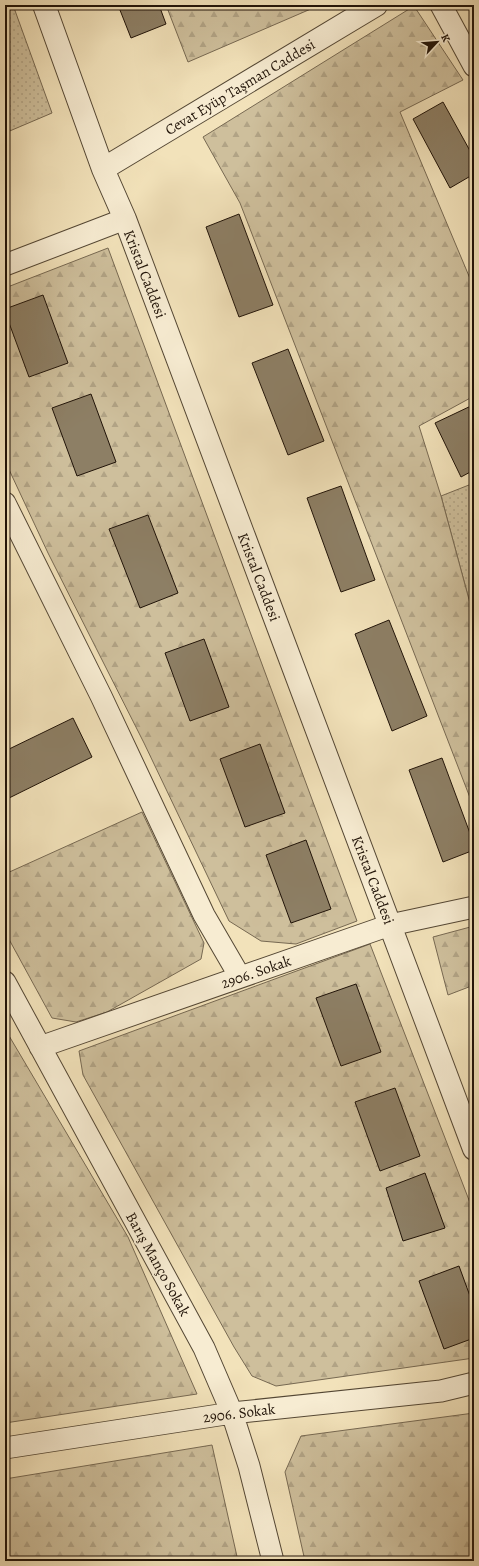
<svg xmlns="http://www.w3.org/2000/svg" width="479" height="1566" font-family="Alegreya,serif">
<defs>
<pattern id="grass-dots" width="8" height="8" patternUnits="userSpaceOnUse"><rect width="8" height="8" fill="#cebf9c"/><path d="M2 2h.1M6 6h.1" fill="none" stroke="#b1a385" stroke-width="1.8" stroke-linecap="round"/></pattern>
<pattern id="forest-firs" width="22" height="20" patternUnits="userSpaceOnUse"><rect width="22" height="20" fill="#cebf9c"/><path d="M5 1l3.5 6h-7zM16 11l3.5 6h-7z" fill="#b1a385"/></pattern>
</defs>
<rect width="100%" height="100%" fill="#f2e2ba"/>
<filter id="stains"><feTurbulence type="fractalNoise" baseFrequency=".005" numOctaves="4"/><feColorMatrix values="0 0 0 0 .2 0 0 0 0 .09 0 0 0 0 .02 0 0 0 .5 -.17"/></filter>
<radialGradient id="worn" r=".72"><stop offset=".6" stop-color="#630" stop-opacity="0"/><stop offset="1" stop-color="#630" stop-opacity=".3"/></radialGradient>
<path fill="url(#grass-dots)" stroke="#776952" d="M5,5H13L52,113L5,133Z
M474,483V618L441,496Z"/>
<path fill="url(#forest-firs)" stroke="#776952" d="M166,5H320L188,62Z
M414,6L463,80L400,112L474,288V396L419,426L441,496L474,618V808L240,203L203,137Z
M108,248L357,921L296,944L261,941L229,921L144,743L48,553L5,461V288Z
M142,812L204,943L201,959L107,1012L76,1022L52,1018L5,932V874Z
M474,926V985L448,995L433,937Z
M370,944L474,1213V1358L276,1386L252,1376L234,1347L83,1075L79,1051Z
M5,1029L128,1237L197,1394L5,1423Z
M474,1413V1561H305L285,1472L301,1436Z
M212,1445L238,1561H5V1479Z"/>
<path fill="#8d7f65" stroke="#201308" d="M118,5H159L166,24L131,38Z
M443,102L474,158V174L450,188L413,119Z
M239,214L273,305L239,317L206,227Z
M43,295L68,363L29,377L5,312V309Z
M288,349L324,441L288,455L252,363Z
M91,394L116,462L77,476L52,408Z
M473,405L474,470L461,477L435,423Z
M341,486L375,580L341,592L307,498Z
M148,515L178,593L140,608L109,529Z
M389,620L427,716L392,731L355,634Z
M204,639L229,707L190,721L165,653Z
M73,718L92,757L5,800V751Z
M260,744L285,813L245,827L220,759Z
M442,758L474,844V850L443,862L409,770Z
M306,840L331,909L291,923L266,855Z
M356,984L381,1052L341,1066L316,998Z
M395,1088L420,1156L380,1171L355,1102Z
M425,1173L445,1228L403,1241L386,1188Z
M459,1266L474,1307V1338L444,1349L419,1281Z"/>
<g fill="none" stroke-linecap="round" stroke-linejoin="round">
<g stroke="#544734" stroke-width="23">
<path id="minor" d="M441,5L474,66
M5,265L125,219
M5,503L101,696L204,915L240,977
M5,982L204,1348L232,1413L249,1466L273,1561
M40,1047L390,925L474,907
M5,1448L232,1413L441,1391L474,1383"/>
</g>
<g stroke="#544734" stroke-width="24">
<path id="tertiary" d="M44,5L103,169L125,219L474,1149
M103,169L376,5"/>
</g>
<use href="#minor" stroke="#f7ecd2" stroke-width="21"/>
<use href="#tertiary" stroke="#f7ecd2" stroke-width="22"/>
</g>
<g text-anchor="middle" dominant-baseline="central" stroke-width="4" stroke-linejoin="round" paint-order="stroke">
<g font-size="15" fill="#201308" stroke="#f7ecd2">
<text transform="translate(240 87) rotate(-31)">Cevat Eyüp Taşman Caddesi</text>
<text transform="translate(145 274) rotate(69)">Kristal Caddesi</text>
<text transform="translate(259 577) rotate(69)">Kristal Caddesi</text>
<text transform="translate(373 880) rotate(69)">Kristal Caddesi</text>
<text transform="translate(256 972) rotate(-19)">2906. Sokak</text>
<text transform="translate(158 1264) rotate(61)">Barış Manço Sokak</text>
<text transform="translate(239 1413) rotate(-7)">2906. Sokak</text>
</g>
</g>
<rect width="479" height="1566" fill="none" stroke="#f2e2ba" stroke-width="20"/>
<rect x="6" y="6" width="467" height="1554" fill="none" stroke="#201308" stroke-width="2"/>
<rect x="10" y="10" width="459" height="1546" fill="none" stroke="#201308"/>
<g transform="translate(437 42) rotate(64)" stroke="#f7ecd2" stroke-width="3" paint-order="stroke">
<path d="M0-3L7 15L0 10L-7 15Z" fill="#201308"/>
<text y="-6" font-size="11" font-weight="bold" text-anchor="middle" fill="#201308">K</text>
</g>
<rect width="100%" height="100%" filter="url(#stains)"/>
<rect width="100%" height="100%" fill="url(#worn)"/>
</svg>
